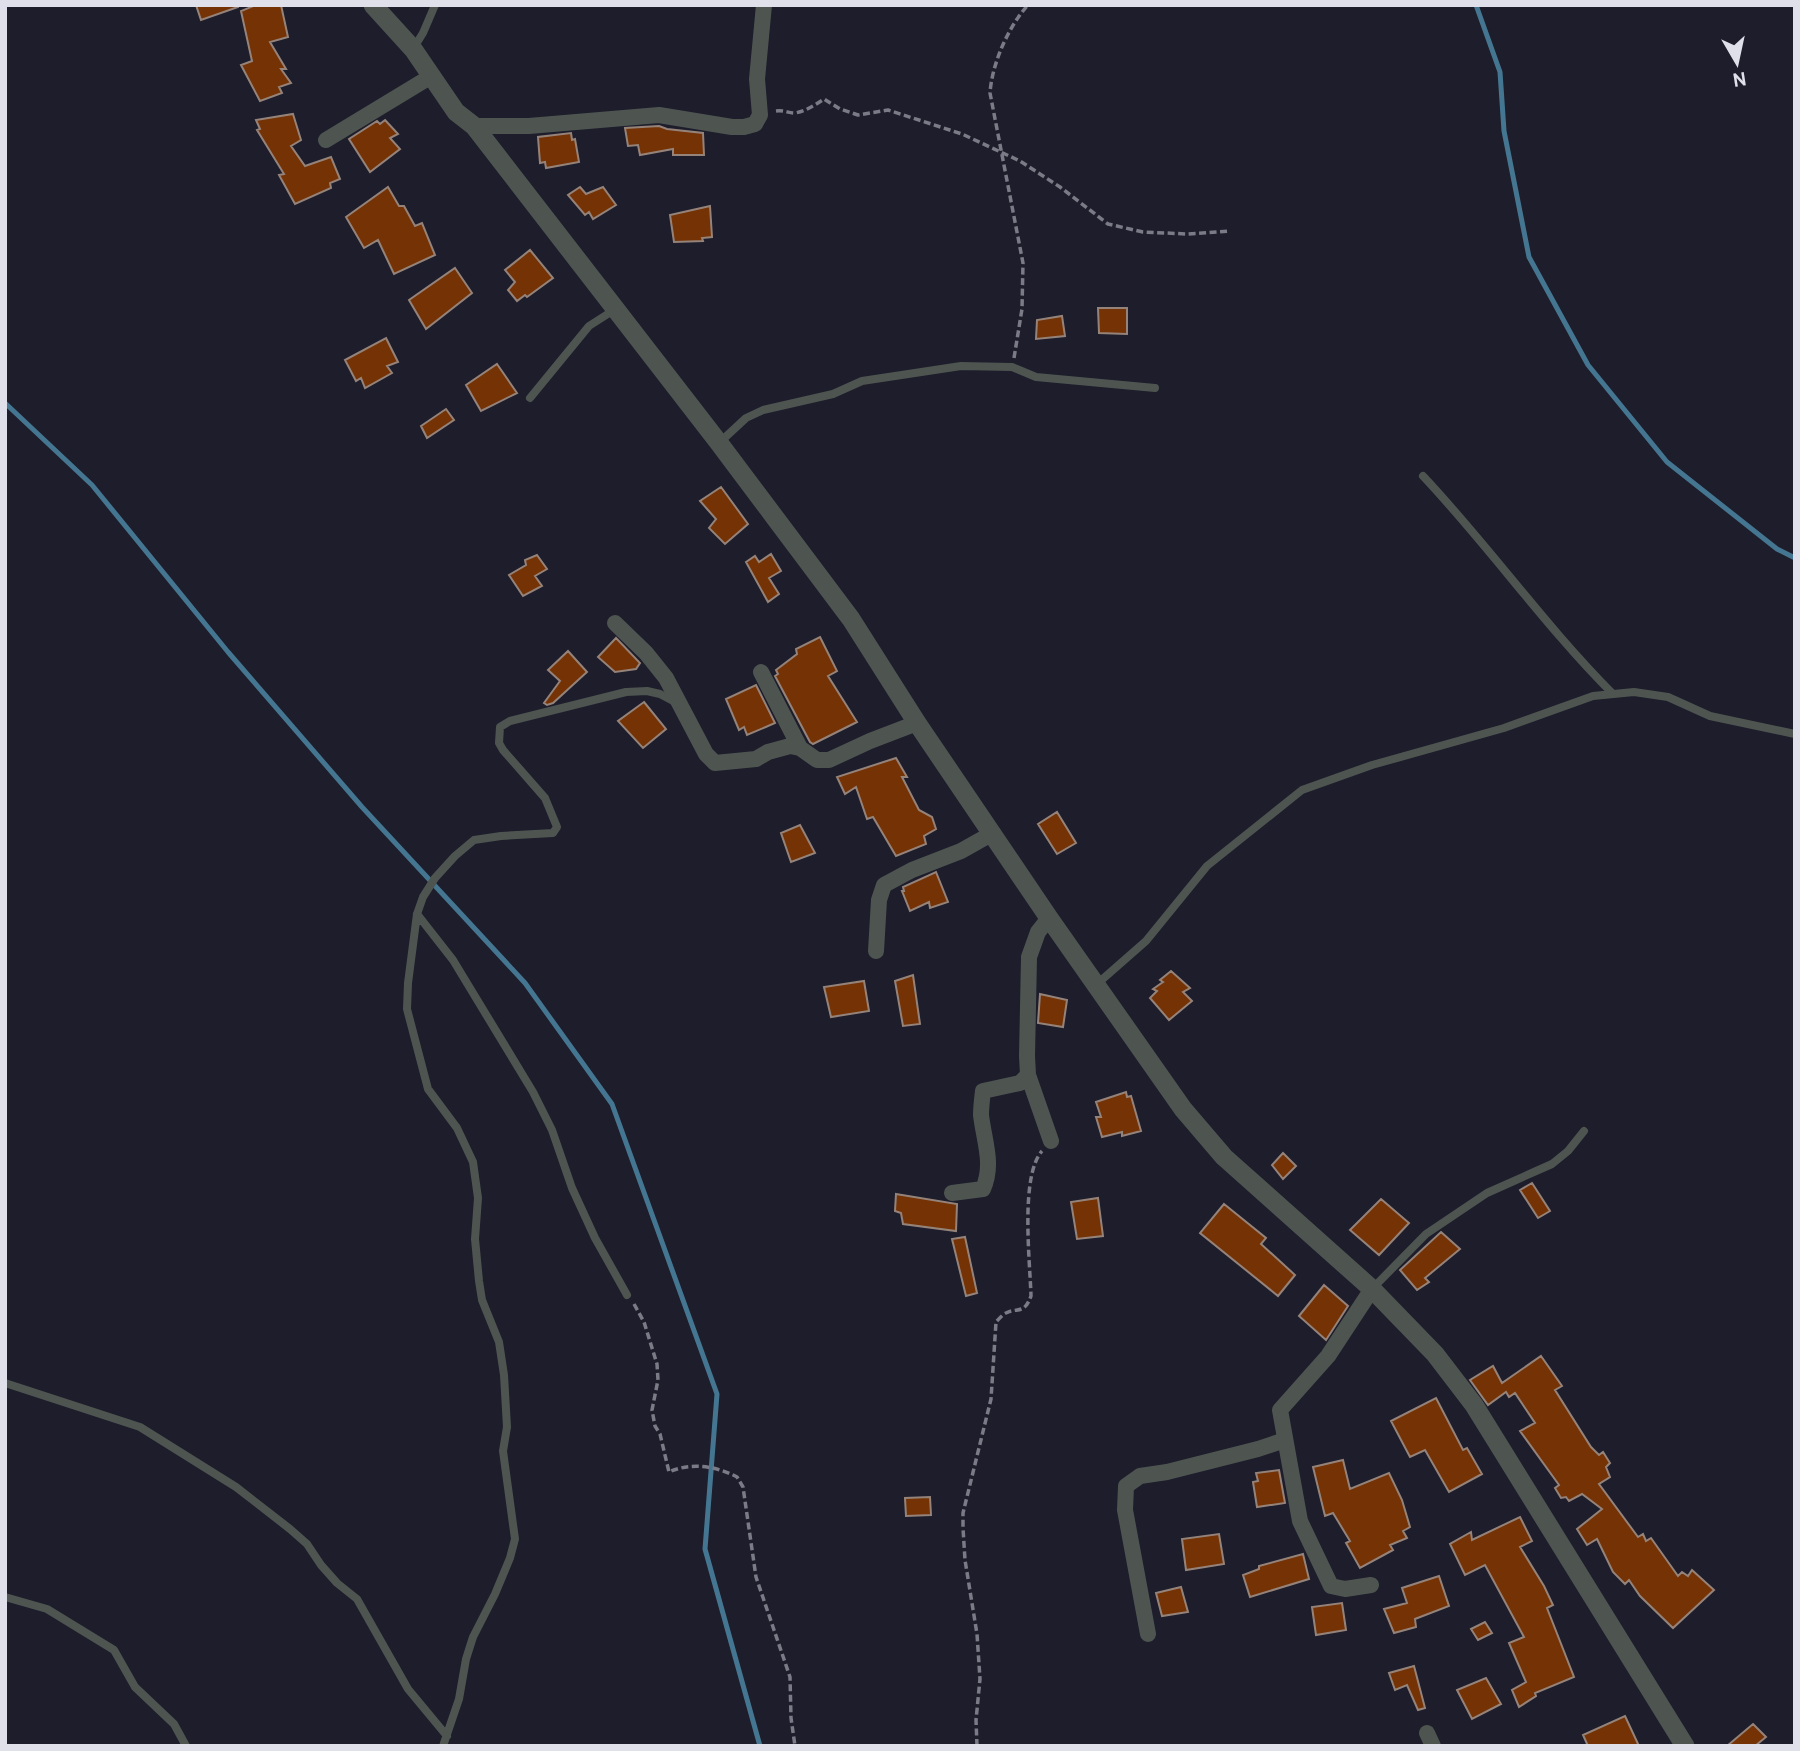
<svg xmlns="http://www.w3.org/2000/svg" width="1800" height="1751" font-family="Overpass,sans-serif">
<rect width="100%" height="100%" fill="#1d1d2b"/>
<g fill="none" stroke-linecap="round" stroke-linejoin="round">
<path stroke="#457691" stroke-width="5" d="M1476,5L1500,72L1504,131L1529,257L1588,365L1667,462L1777,549L1795,558
M5,403L92,485L228,652L362,807L525,983L612,1104L717,1394L705,1549L760,1746"/>
</g>
<path fill="#743205" stroke="#95837a" stroke-width="2" d="M196,5H238V7L201,20Z
M256,5H281L288,37L270,42L286,69H281L291,83L279,87L282,93L260,101L241,65L252,61L241,11Z
M293,114L301,140L291,146L305,166L331,157L340,179L330,183L331,188L295,204L279,175L284,174L257,130L260,129L256,120Z
M385,120L398,134L390,138L400,149L370,172L349,139L377,121L380,124Z
M659,126L667,129L703,133L704,155H673V149L640,155L638,145L628,146L625,128Z
M571,133L572,140L575,139L579,162L546,168L545,162L540,163L538,137Z
M388,187L399,206H404L415,226L422,223L435,255L394,274L378,240L364,248L346,217Z
M580,187L586,194L603,187L616,205L593,219L589,212L585,215L568,195Z
M710,206L712,237L702,238L703,241L674,242L670,215Z
M530,250L553,278L527,297L525,295L517,301L508,290L515,282L505,270Z
M455,268L472,293L426,329L409,300Z
M1098,308H1127V334L1099,333Z
M1062,316L1065,336L1036,339L1037,320Z
M386,338L398,362L387,366L392,373L365,388L361,378L356,381L345,360Z
M497,364L517,393L481,411L466,385Z
M446,409L454,420L427,438L421,426Z
M721,487L748,524L725,544L709,528L716,519L700,501Z
M771,554L781,571L769,578L779,594L768,602L746,562L755,556L759,562Z
M537,555L547,569L535,576L542,586L523,596L509,575L526,565L525,560Z
M820,637L837,671L828,676L857,722L813,744L810,742L775,676L778,674L776,670L797,654L796,649Z
M616,638L640,663L636,669L615,672L598,657Z
M568,651L587,672L553,703L547,705L544,703L560,681L548,670Z
M756,685L775,723L747,735L744,727L739,730L726,699Z
M644,702L666,729L643,748L618,721Z
M896,758L907,777H902L919,810L932,817L936,829L924,836L926,844L896,856L873,817L867,819L856,787L845,794L837,777Z
M1057,812L1076,843L1057,854L1038,824Z
M800,825L815,853L791,862L781,833Z
M936,872L948,902L930,908L929,902L910,911L902,891H904L903,887Z
M1171,971L1190,988L1183,992L1192,1001L1169,1020L1150,998L1157,991L1153,989L1163,982L1160,980Z
M913,975L920,1024L903,1026L895,981Z
M864,981L869,1011L831,1017L824,987Z
M1040,994L1067,1000L1063,1027L1038,1023Z
M1126,1092L1127,1097L1131,1096L1141,1131L1122,1136V1132L1102,1137L1096,1117H1101L1096,1102Z
M1283,1153L1296,1166L1283,1179L1272,1165Z
M1532,1183L1550,1211L1538,1218L1520,1190Z
M896,1194L957,1204L956,1231L903,1224L901,1213L895,1211Z
M1098,1198L1103,1236L1077,1239L1071,1202Z
M1381,1199L1409,1223L1379,1255L1350,1230Z
M1224,1204L1266,1238L1261,1244L1295,1275L1278,1296L1200,1233Z
M1441,1232L1460,1249L1425,1278L1429,1282L1417,1290L1400,1270Z
M965,1237L977,1293L966,1296L952,1239Z
M1324,1285L1348,1306L1326,1340L1299,1316Z
M1541,1356L1562,1386L1555,1390L1591,1447L1599,1455L1603,1452L1610,1463L1606,1467L1610,1477L1599,1484L1638,1537L1643,1534L1646,1541L1651,1538L1678,1576L1682,1572L1688,1576L1692,1570L1714,1590L1673,1628L1640,1596L1629,1580L1625,1584L1613,1572L1597,1539L1587,1545L1577,1529L1602,1509L1582,1494L1569,1501L1566,1497L1561,1498L1555,1488L1559,1485L1520,1431L1535,1423L1515,1393L1509,1397L1506,1392L1488,1405L1470,1380L1493,1366L1502,1383Z
M1436,1398L1463,1450L1467,1448L1482,1474L1449,1492L1425,1450L1410,1457L1391,1421Z
M1343,1460L1350,1489L1389,1473L1402,1500L1410,1527L1403,1531L1407,1538L1390,1545L1393,1550L1360,1568L1346,1543L1350,1541L1333,1513L1325,1516L1313,1467Z
M1279,1470L1285,1503L1257,1507L1253,1482L1258,1481L1256,1473Z
M930,1497L931,1515L906,1516L905,1498Z
M1520,1517L1532,1541L1520,1547L1544,1586L1553,1605L1547,1608L1574,1677L1535,1693L1536,1696L1519,1707L1512,1690L1526,1682L1509,1643L1524,1637L1485,1565L1465,1575L1450,1544L1471,1532L1472,1540Z
M1219,1534L1224,1564L1186,1570L1182,1539Z
M1303,1554L1309,1579L1250,1597L1243,1575L1259,1569V1566Z
M1439,1576L1449,1606L1415,1619L1416,1627L1394,1633L1384,1609L1407,1603L1402,1588Z
M1181,1587L1188,1612L1162,1616L1156,1593Z
M1342,1603L1346,1630L1316,1635L1312,1607Z
M1485,1622L1492,1633L1478,1640L1471,1629Z
M1414,1666L1425,1708L1418,1710L1407,1685L1395,1690L1389,1673Z
M1486,1678L1501,1704L1472,1719L1457,1690Z
M1625,1716L1639,1746H1588L1583,1735Z
M1753,1724L1766,1737L1755,1746H1727Z"/>
<g fill="none" stroke-linecap="round" stroke-linejoin="round">
<path stroke="#7b7b87" stroke-width="3.5" stroke-dasharray="7 3.5" stroke-linecap="butt" d="M776,111C784,110 788,113 795,113C806,111 815,105 824,99L840,109L858,115L888,110L962,134L1020,161L1060,187L1108,224L1143,232L1187,234L1229,231
M1014,358L1022,309L1023,263L990,93C992,64 1008,27 1028,5
M634,1304L644,1322L657,1364L658,1380L652,1410L655,1426L660,1434L669,1472C691,1462 716,1466 737,1477L743,1487L756,1577L790,1677L791,1718L795,1746
M977,1746L976,1720L980,1679L977,1634L965,1560L963,1528V1513L991,1399L996,1322C997,1321 1004,1313 1006,1313C1018,1307 1024,1315 1031,1296C1030,1261 1020,1176 1042,1151"/>
<path stroke="#4e5550" stroke-width="8" d="M413,49L423,33L435,5
M530,398L589,326L614,310
M719,443L746,418L763,410L833,394L862,381L961,366L1012,367L1036,377L1155,388
M1423,476C1489,546 1545,626 1613,694
M417,914L453,960L533,1092L552,1130L572,1188L595,1238L627,1295
M1097,984L1146,941L1207,866L1302,790L1372,765L1504,728L1593,696L1634,692L1668,697L1710,716L1795,734
M1372,1289L1426,1234L1487,1193L1552,1164L1568,1151L1584,1131
M5,1383L140,1427L236,1487L290,1529L307,1544L321,1565L337,1583L357,1599L408,1689L447,1736
M5,1597L47,1609L114,1650L135,1687L174,1724L186,1746
M443,1746L459,1699L466,1659L473,1637L495,1594L510,1558L515,1539L503,1451L507,1427L504,1375L499,1342L482,1300L479,1281L475,1239L478,1198L473,1162L457,1128L428,1089L407,1009L408,983L417,914L423,897L435,878L455,856L474,840L501,836L553,833L557,827L545,798L503,750L499,743L500,727L510,721L626,692L647,691L660,694L675,702"/>
<path stroke="#4e5550" stroke-width="16" d="M474,126H529L659,115L732,127H744L755,124L760,115L757,79L764,5
M326,140L430,77
M615,623L646,653L666,678L706,754L715,763L756,759L768,752L790,746L800,748L817,760H829L870,741L917,723
M761,672L800,748
M1049,918L1038,932L1029,957L1027,1056L1028,1075L1051,1141
M876,951L879,900L884,885L912,870L961,851L993,833
M952,1193L983,1189C994,1164 984,1141 981,1115C981,1107 982,1099 983,1091L1020,1083L1028,1075
M1371,1585L1345,1589L1331,1586L1300,1521L1280,1410L1328,1356L1372,1289
M1148,1634L1125,1510L1126,1486L1140,1476L1167,1472L1258,1449L1285,1440
M1427,1733L1433,1746"/>
<path stroke="#4e5550" stroke-width="19" d="M373,5L413,49L456,112L474,126L719,443L851,619L917,723L1049,918L1183,1109L1224,1157L1372,1289L1435,1354L1474,1405L1685,1746"/>
</g>
<rect width="1800" height="1751" fill="none" stroke="#e0e0ea" stroke-width="14"/>
<g transform="translate(1737 63) rotate(171)" stroke="#1d1d2b" stroke-width="5" paint-order="stroke">
<path d="M0-5L12 26L0 18L-12 26Z" fill="#e0e0ea"/>
<text y="-10" font-size="19" font-weight="bold" text-anchor="middle" fill="#e0e0ea">N</text>
</g>
</svg>
